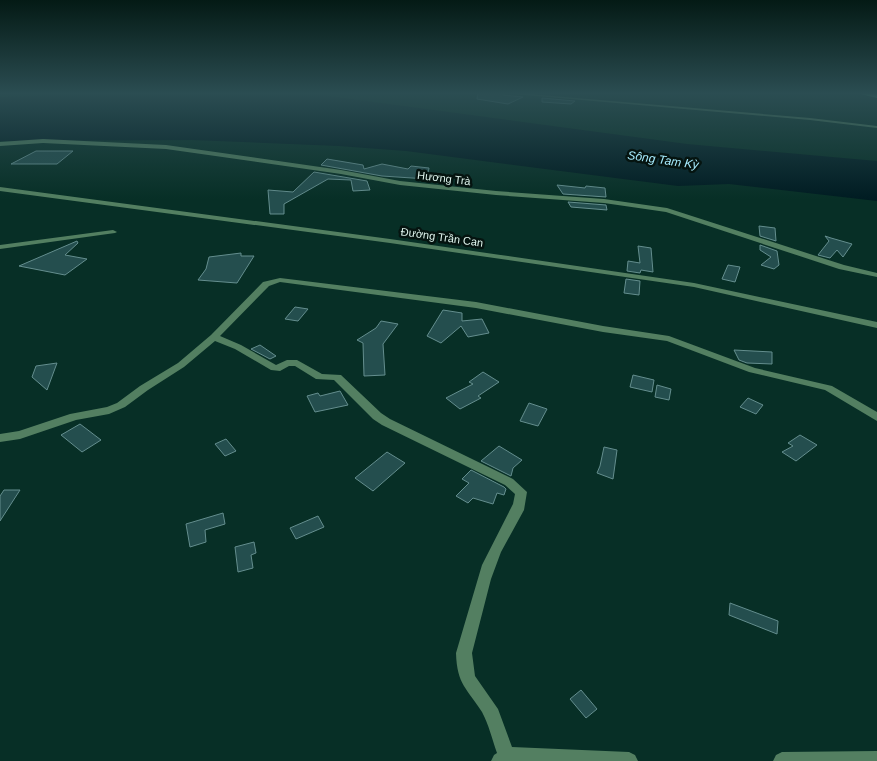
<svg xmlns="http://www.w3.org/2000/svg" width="877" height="761" font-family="Arial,sans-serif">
<rect width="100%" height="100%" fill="#072f26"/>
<path fill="#001c22" d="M132,93L314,94L687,144L877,161V201L729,184L678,186L406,151L339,146L192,140L0,141V97Z"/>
<path fill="#244e4e" stroke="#648e8e" d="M478,93H501L503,95L523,97L508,104L477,99Z
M542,98L575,101L571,104L542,102Z
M36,151H73L57,164H11Z
M327,159L363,165L364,169L382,164L408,169L411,166L429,168L427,179L382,176L321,165Z
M314,172L367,181L370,190L353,191L351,180L328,179L284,204V214H270L268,190L293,192Z
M557,185L585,188L586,186L605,188L606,197L563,194Z
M568,202L606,205L607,210L571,207Z
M759,226L775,228L776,241L760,236Z
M825,236L831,238L852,244L843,257L837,250L830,258L818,255L829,241Z
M77,241L78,243L65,255L87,259L65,275L19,266Z
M760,245L777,251L779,265L774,269L761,265L771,257L760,250Z
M638,246L651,248L653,272L641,270L640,273L627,271L628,261L640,263Z
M241,253V256H254L237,283L198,280L206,269L209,257Z
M728,265L740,267L735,282L722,279Z
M626,279L640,281L639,295L624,293Z
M295,307L308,309L298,321L285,319Z
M443,310L462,313V321L482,319L489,333L468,337L461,326L441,343L427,336Z
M381,321L398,324L383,344L385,375L364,376L363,343L357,340L376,328Z
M260,345L276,356L270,359L251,349Z
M734,350L772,352V364L747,363L739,360Z
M57,363L47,390L32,377L36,366Z
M483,372L499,382L478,396L481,398L460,409L446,398L473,384L469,382Z
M633,375L654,380L652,392L630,387Z
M657,385L671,389L669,400L655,397Z
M340,391L348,405L315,412L307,396L318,393L320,396Z
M748,398L763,405L756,414L740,407Z
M529,403L547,409L538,426L520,421Z
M80,424L101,440L82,452L61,435Z
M800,435L817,445L796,461L782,452L793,446L788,443Z
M226,439L236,451L225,456L215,444Z
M499,446L522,460L513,468L511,476L481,461Z
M604,447L617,450L613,479L597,473L600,466Z
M387,452L405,463L373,491L355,478Z
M471,470L504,487L506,489L504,495L497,493L493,504L473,498L468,503L456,496L469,483L462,479Z
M4,490H20L0,521V496Z
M223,513L225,524L205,530L206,542L190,547L186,524Z
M318,516L324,527L296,539L290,528Z
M254,542L256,553L251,555L253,568L238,572L235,547Z
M730,603L778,621L777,634L729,615Z
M581,690L597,709L586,718L570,699Z"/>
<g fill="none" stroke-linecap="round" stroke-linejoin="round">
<path fill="#537f61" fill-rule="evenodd" d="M503,93H518L810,118L877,126V128L810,120Z
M43,139L166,145L341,170L400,181L496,191L604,199L667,208L844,265L877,273V277L839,269L666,212L604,203L496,195L400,185L341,174L166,149L43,143L0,146V142Z
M0,187L390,239L694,283L877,322V328L694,287L390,243L0,191Z
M113,230L117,232L115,233L0,249V245Z
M280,278L476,302L603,326L669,336L755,368L832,386L877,412V421L825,390L749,372L667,341L603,332L476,308L280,282L269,286L220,336L241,345L276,365L287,360H297L322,374L341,375L381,413L390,419L513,479L527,492L524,510L501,552L491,579L472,653L475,676L498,709L512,747L629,752L635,755L638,761H491L494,755L497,753C492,739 489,725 482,712C467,688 457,685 456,653L482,565L513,504L515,494L505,485L382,425L373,419L334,380L316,379L295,366H289L280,371L271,370L235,349L215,341L184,367L148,390L125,407L109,414L76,420L20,439L0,442V434L19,431L70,414L107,407L117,403L140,386L178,363L211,335L263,282Z
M877,751V761H773L776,755L782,752Z"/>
<path fill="#7ee8a4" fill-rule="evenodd" d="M860,93L877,94V98L861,94Z"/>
</g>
<linearGradient id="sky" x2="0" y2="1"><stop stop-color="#041a15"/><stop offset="0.47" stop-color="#2b4d52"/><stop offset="1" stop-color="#2b4d52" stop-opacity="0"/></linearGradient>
<rect width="877" height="199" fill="url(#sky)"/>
<g text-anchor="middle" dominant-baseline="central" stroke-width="5" stroke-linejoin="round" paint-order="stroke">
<g font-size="11" fill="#dff4ed" stroke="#051410">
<text transform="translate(444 178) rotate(7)">Hương Trà</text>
<text transform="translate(442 237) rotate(8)">Đường Trần Can</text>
</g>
<g font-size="12" font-style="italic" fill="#a6ebfd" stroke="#051410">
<text transform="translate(663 160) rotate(8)">Sông Tam Kỳ</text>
</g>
</g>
</svg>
